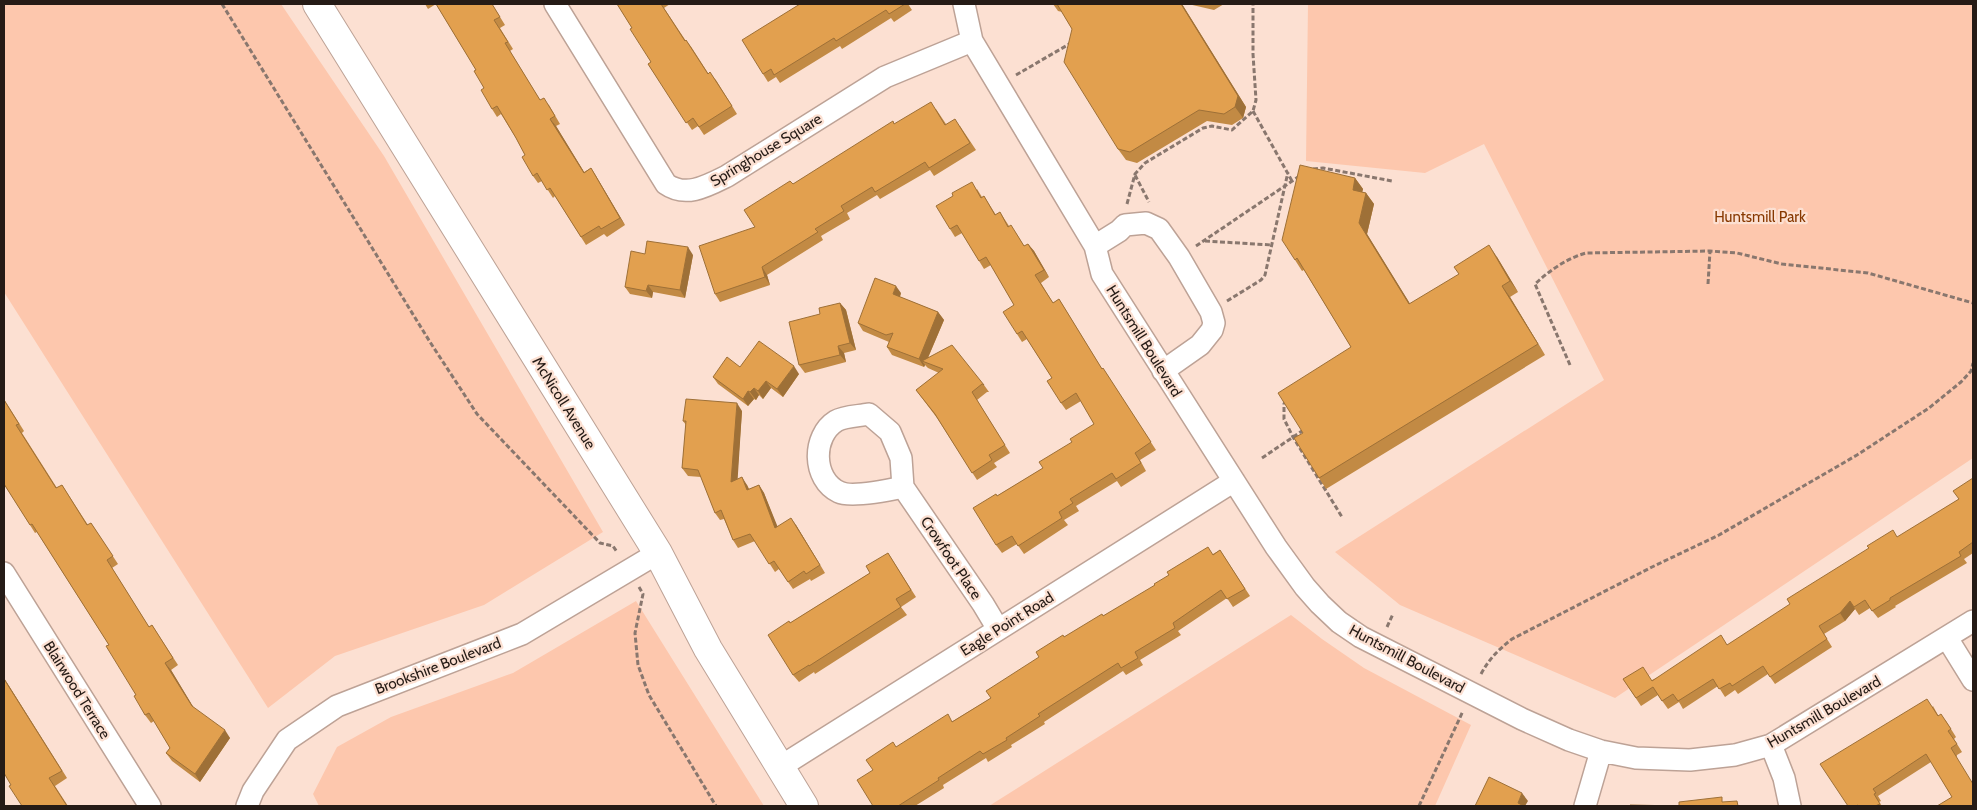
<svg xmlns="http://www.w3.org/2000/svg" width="1977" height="810" font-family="Cabin,sans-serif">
<rect width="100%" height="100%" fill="#fce0d2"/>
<path fill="#fdc7ad" d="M4,4H281L384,156L603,532L484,605L335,656L268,708L4,292Z
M1308,4H1973V458L1615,698L1400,605L1335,552L1604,380L1484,144L1425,173L1306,161Z
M636,601L764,806H319L313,794L337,747L391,717L513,673Z
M1291,615L1322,639L1364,668L1471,725L1435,806H989Z"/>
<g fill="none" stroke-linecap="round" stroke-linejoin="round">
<g stroke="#bda296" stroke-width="24">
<path id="minor" d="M555,4L666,184C686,198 707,186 727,176L885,77L972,41
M964,4L972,41L1095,246L1102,274L1276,547L1305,587L1320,604L1339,622L1361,637L1522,719L1569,740L1601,751L1636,758L1690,760L1735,755L1771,745L1973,621
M1095,246L1119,231L1125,225L1146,223L1159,229L1179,257L1211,312L1214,323L1212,330L1200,345L1163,371
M903,487C889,490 851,498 839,492C812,479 812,436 836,421C844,416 860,416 869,414L890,432L901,458L903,487L983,604L998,629
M4,573L150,806
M1947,638L1973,680
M1771,745L1784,778L1790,806
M780,767L1234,481
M247,806L253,791L287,740L337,706L522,634L658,553
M1585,806L1601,751"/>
</g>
<g stroke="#bda296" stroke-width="30">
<path id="major" d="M317,4L658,553L708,649L804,806"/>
</g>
<path stroke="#89776e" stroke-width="3" stroke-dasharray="5 2.5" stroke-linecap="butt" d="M222,4L430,342L477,414L600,543L613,546L617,552
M1016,75L1071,43
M1253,111L1292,181
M1313,169L1323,168L1392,181
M1135,175L1149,202
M1127,204L1135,174L1145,163L1203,128L1212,126L1232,130L1253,111L1256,100L1253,54V4
M1205,241L1272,245
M1196,246L1301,175
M1708,284L1710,251
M1227,301L1261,280L1265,275L1288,172
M1570,365L1535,284C1549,271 1567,258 1586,253L1710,251L1737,253L1782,264L1868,273L1973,303
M1286,400L1284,404V419L1293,437L1342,517
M1262,458L1302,431
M639,587L643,594L635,633L638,665L649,695L716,806
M1387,627L1393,614
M1481,674C1489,659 1498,650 1512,639L1652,567L1719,535L1857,455L1929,408L1961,382L1971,371L1973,363
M1419,806L1463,711"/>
<use href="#minor" stroke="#fff" stroke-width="21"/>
<use href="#major" stroke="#fff" stroke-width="28"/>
</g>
<path fill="#c28a44" d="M425,4H492L505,25L500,28L513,49L510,51L540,100L549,105L560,124L556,126L584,172L591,168L596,176L625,225L607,237L604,234L586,245L555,196L553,198L542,181L538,183L533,176L525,155L516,138L501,114L497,117L492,109L484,88L476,70L436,4L428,9Z
M617,4H670L664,8L686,41V40L692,48L708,73L716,80L737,114L704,135L698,126L692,130L648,64L651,62L632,28Z
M800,4H908L912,10L894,22L891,18L842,49L840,46L780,83L776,77L768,82L763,74Z
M1053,4H1182L1246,107L1243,118L1232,125L1207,121L1137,163L1126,160L1118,149L1072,29L1062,12L1058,11Z
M1188,4H1224L1214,10Z
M936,109L946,124L960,126L976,150L934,176L930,170L880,199L877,195L847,213L850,219L821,236L823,240L767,275L770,285L720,302L715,294L755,227L793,184L895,124Z
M1355,178L1363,189L1362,192L1366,193L1374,204L1367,234L1410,304L1497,257L1518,292L1510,297L1545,355L1326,489L1319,478L1303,433L1351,347L1304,270L1302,271L1295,260Z
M977,189L982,197L984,196L996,215L1000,212L1009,226L1016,233L1024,246L1028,244L1034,251L1049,277L1041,283L1053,303L1059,299L1064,307L1102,369L1108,376L1156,450L1140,460L1146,471L1121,487L1117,481L1076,506L1079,511L1064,520L1068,525L1024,554L1017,544L1002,553L996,545L997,496L1043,468L1072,442L1094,424L1081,401L1066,410L1061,403L1052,378L1027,339L1022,342L1017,334L1014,305L991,265L984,269L962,233L955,237L950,229Z
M645,254L693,255L685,298L653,292L652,298L630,294L625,287Z
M901,293L900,297L938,312L944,320L928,358L984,385L989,392H987L977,400L1010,453L994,463L997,467L977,480L937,418L916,390L939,373L928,368L925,365L924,367L892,355L887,347L889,342L863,331L858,323Z
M840,303L846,310L856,350L844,353L846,362L805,373L799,365L820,314Z
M740,367L799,374L783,397L771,388L763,399L759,395L756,400L754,399L748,406L718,384L713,377Z
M4,399L24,431L22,433L57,488L62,485L88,525L91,523L118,564L112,568L149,627L152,625L178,665L171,670L193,707L230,738L200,782L172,761L166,753L170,748L154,721L151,723L145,715L136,695L109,645L37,532L35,533L30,525L4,484Z
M742,411L737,479L747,485L749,489L759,485L764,493L777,527L796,525L825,573L811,581L810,579L793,589L779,569L775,572L755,541L738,548L733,540L724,519L720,520L715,513L701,477L688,476L682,468L686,425L683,421Z
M1973,478V553L1964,559L1967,563L1895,606L1896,607L1878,618L1870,608L1859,615L1855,609L1845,621L1824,634L1832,647L1775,684L1768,674L1738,694L1735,690L1725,697L1718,686L1683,709L1679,702L1668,709L1658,695L1641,706L1623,679L1652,680L1727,645L1959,499Z
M1220,550L1250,596L1233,607L1227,598L1178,631L1181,635L1140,660L1143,665L1126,675L1123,671L1044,722L1045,724L1011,745L1012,747L988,762L986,758L943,785L944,788L915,806H873L897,747L953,721L991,698L1064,637L1103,616Z
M888,553L916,597L901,607L907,615L815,674L814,672L799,682L793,675L790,623L870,573Z
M4,678L67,778L55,786L68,806H22L11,785Z
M1933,706L1938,715L1946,721L1956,737L1954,739L1962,752L1957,755L1952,797L1931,762L1878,796L1881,801L1879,802L1882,806H1848Z"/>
<path fill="#9e7037" d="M1181,4H1182L1246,107L1243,118L1235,107Z
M550,119L556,126L589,180L584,173Z
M591,168L596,176L625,225L620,218Z
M1355,178L1363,189L1360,201L1353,190Z
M1366,193L1374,204L1367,234L1417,315L1409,304L1359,223Z
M1028,244L1034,251L1049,277L1044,270Z
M1489,245L1497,257L1518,292L1510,281Z
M688,247L693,255L685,298L680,290Z
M762,267L767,275L770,285L765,277Z
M648,285L653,292L652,298L646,291Z
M896,286L901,293L898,302L893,294Z
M1502,286L1510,297L1545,355L1538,344Z
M840,303L846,310L856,350L850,343Z
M938,312L944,320L926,362L922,361L925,365L924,367L919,359Z
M838,346L844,353L846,362L840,355Z
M794,366L799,374L783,397L777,389Z
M766,381L771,388L763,399L758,391Z
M754,388L759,395L756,400L750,392Z
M748,391L754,399L748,406L743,399Z
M737,403L742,411L737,489L731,482Z
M742,477L747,485L753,498L747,490Z
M759,485L764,493L781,535L775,528Z
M791,518L796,525L825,573L820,565Z
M1850,601L1855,609L1845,621L1840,613Z
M165,663L171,670L197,713L192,706Z
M4,678L67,778L4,679Z
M225,730L230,738L200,782L195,774Z
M1522,793L1528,801L1525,806H1520L1518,803Z"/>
<path fill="#e2a04f" stroke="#9e7037" d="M436,4H492L500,17L494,20L508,42L505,43L540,100L544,98L555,116L550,119L584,173L591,168L620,218L601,229L599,226L581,237L550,188L547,190L537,173L533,176L522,157L525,155L516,138L497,106L492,109L481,90L484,88L474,71L476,70Z
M617,4H661L685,41L686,40L708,74L710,72L732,106L699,127L693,118L686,123L648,64L651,62L630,29L632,28Z
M800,4H905L889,14L886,10L836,41L834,38L774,75L771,69L763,74L742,40Z
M1057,4H1181L1238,96L1235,107L1224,114L1199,110L1130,152L1118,149L1064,62L1072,29Z
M931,102L945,125L955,119L970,143L929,168L925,162L875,192L872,187L841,206L844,211L815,229L818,232L762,267L765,277L715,294L699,246L755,227L744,210L790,181L793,184L893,121L894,124Z
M1300,165L1355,178L1353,190L1366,193L1359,223L1409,304L1459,274L1454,267L1489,245L1510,281L1502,286L1538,344L1319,478L1294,438L1303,433L1278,393L1351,347L1297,258L1295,260L1282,240Z
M972,182L981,198L984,196L995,215L1000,212L1008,227L1011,225L1024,246L1028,244L1044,270L1035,275L1053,303L1059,299L1102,369L1103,368L1151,442L1135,453L1141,463L1116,479L1112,473L1070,499L1073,503L1059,512L1062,518L1018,546L1012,536L996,545L973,508L996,494L997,496L1043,468L1039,462L1072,442L1070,439L1094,424L1076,393L1061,403L1047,381L1052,378L1022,331L1017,334L1003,312L1014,305L986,257L979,261L957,225L950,229L936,206L953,196L952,193Z
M647,241L688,247L680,290L648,285L646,291L625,287L631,251L645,254Z
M875,278L896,286L893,294L938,312L919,359L887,347L893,333L886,335L858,323Z
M840,303L850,343L838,346L840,355L799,365L789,322L820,314L819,308Z
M759,341L794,366L777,389L766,381L758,391L754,388L750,392L748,391L743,399L713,377L727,357L740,367Z
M952,345L984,385L982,384L972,392L1005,445L989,455L992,460L972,473L935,414L916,390L943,369L922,361Z
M686,399L737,403L731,482L742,477L747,490L759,485L775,528L791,518L820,565L806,574L804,571L788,582L774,561L769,564L750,534L733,540L721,510L715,513L698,470L682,468L686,421H683Z
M4,400L19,424L16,425L56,488L62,485L87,525L91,523L113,556L107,560L149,627L152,625L173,658L165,663L192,706L225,730L195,774L166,753L170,748L149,713L145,715L134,696L136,695L106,646L109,645L32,524L30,525L4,484Z
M1973,478V542L1959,552L1961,556L1890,598V600L1872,611L1865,600L1854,607L1850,601L1840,613L1819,626L1827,639L1770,677L1763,666L1732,686L1730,683L1719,689L1713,679L1678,701L1673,694L1662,701L1653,687L1636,698L1623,679L1643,667L1652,681L1721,635L1727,645L1790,604L1787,599L1869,548L1867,546L1893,530L1897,537L1959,499L1953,491Z
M1208,547L1213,555L1220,550L1245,589L1227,599L1221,590L1173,623L1175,628L1135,652L1138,658L1121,668L1118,663L1038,714L1040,716L1006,738L1007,740L983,754L980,751L938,778L939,780L898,806H873L857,780L873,770L866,760L893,742L896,747L948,714L952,722L991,698L986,691L1039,657L1036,652L1063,635L1064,637L1102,614L1103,616L1155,585L1154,584L1169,575L1167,572Z
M888,553L911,590L896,599L901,607L809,666V665L793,675L768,635L789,621L790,623L870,573L866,566Z
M4,679L62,771L49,778L67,806H22L9,786L11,785L4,773Z
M1927,699L1938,716L1941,714L1951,729L1948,731L1957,744L1951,748L1973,784V806H1937L1952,797L1926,754L1873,789L1876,793L1874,794L1880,804L1875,806H1858V805L1856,806H1848L1820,764Z
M1489,777L1522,793L1518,803L1524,806H1475Z
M1722,797V802L1737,801L1738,806H1630V805L1679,806V802Z"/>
<g text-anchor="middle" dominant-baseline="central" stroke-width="4.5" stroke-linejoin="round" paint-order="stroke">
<g font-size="15" fill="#251b16" stroke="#fce0d2">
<text transform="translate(766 150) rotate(-31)">Springhouse Square</text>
<text transform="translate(1144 341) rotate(58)">Huntsmill Boulevard</text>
<text transform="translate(564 403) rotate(58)">McNicoll Avenue</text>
<text transform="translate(951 558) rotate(56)">Crowfoot Place</text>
<text transform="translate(1007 624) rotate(-32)">Eagle Point Road</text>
<text transform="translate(1407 659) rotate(28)">Huntsmill Boulevard</text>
<text transform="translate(438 666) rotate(-21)">Brookshire Boulevard</text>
<text transform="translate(77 690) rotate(58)">Blairwood Terrace</text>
<text transform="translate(1824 712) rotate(-30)">Huntsmill Boulevard</text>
</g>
<g font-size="15" fill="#873800" stroke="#fce0d2">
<text x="1760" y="217">Huntsmill Park</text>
</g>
</g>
<rect width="1977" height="810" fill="none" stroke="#251b16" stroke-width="10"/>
</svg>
